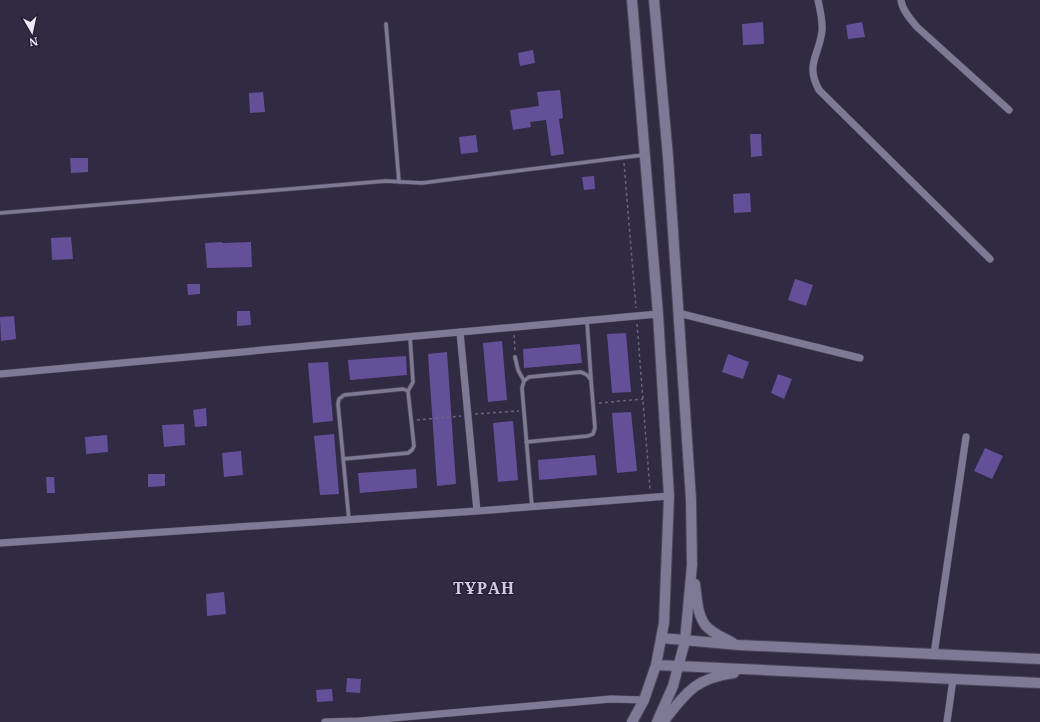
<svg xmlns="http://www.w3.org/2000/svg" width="1040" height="722" font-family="'Noto Serif',serif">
<rect width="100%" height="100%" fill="#302a42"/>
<path fill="#645099" d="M763,22L764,44L743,45L742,24Z
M862,22L865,37L848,39L846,25Z
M533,50L535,63L520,66L518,53Z
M560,90L563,118L559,119L564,154L551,156L546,120L530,122L531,127L513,130L510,110L539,106L537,92Z
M263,92L265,112L250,113L249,93Z
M750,134H761L762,156L751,157Z
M476,135L478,152L461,154L459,137Z
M70,158H88V172L71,173Z
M594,176L595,189L584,190L582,177Z
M750,193L751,212L734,213L733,194Z
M71,237L73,259L52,260L51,238Z
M222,242V243L251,242L252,267L207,268L205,243Z
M795,279L813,285L806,306L788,300Z
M187,284H200V294L188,295Z
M237,311H250L251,325L237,326Z
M14,316L16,339L1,341L0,317Z
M626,333L631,392L612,393L607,334Z
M502,341L507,400L488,402L483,343Z
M580,344L582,363L524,368L523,349Z
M447,352L456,484L437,486L428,354Z
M728,354L749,362L743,379L722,372Z
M406,356L407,375L350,380L348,360Z
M328,362L333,421L313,423L308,363Z
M778,374L792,379L784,399L771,393Z
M206,408L207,426L195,427L193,410Z
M631,412L637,471L617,473L612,413Z
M513,421L518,480L498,482L493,423Z
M184,424L185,445L164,447L162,425Z
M334,434L339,494L320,495L314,436Z
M107,435L108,452L86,454L85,437Z
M985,448L1003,456L992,479L974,471Z
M241,451L243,475L224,477L222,453Z
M595,455L597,475L539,480L538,460Z
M416,469L417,488L360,493L358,473Z
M148,474H165V486L148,487Z
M46,477H54L55,493H47Z
M224,592L226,614L207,616L206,594Z
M347,678L361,679L360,693L346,692Z
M332,689L333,701L317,702L316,690Z"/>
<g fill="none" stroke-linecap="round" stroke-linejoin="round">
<g stroke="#4b465a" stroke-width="5">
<path id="lane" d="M386,24L399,182
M0,213L386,181L422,183L643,155
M587,321L591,379
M515,357L518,370L524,381
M408,391L413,382L410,337
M526,442L588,436L593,434L595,428L591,380L587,375L581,372L529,377L524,381L522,388L532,507
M343,459L408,453L412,450L414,446L408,391L403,389L344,395L339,399L338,404L349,520"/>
</g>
<g stroke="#4b465a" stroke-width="8">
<path id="street" d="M818,0C820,10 823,21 822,31C819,56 805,64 819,90L990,259
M901,0C902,10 911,20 917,27L1009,110
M678,313L860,358
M460,332L477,511
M0,374L658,314
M0,543L477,511L669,496
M934,654L966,437
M325,722L359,721L611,699L644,700
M947,722L953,679"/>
</g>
<g stroke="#4b465a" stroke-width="12">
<path id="secondary" d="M654,0L668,157L691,499L692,565L685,641L673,686L657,722
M695,584C697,598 697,615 706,626C713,634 725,638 733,643
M661,638L739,645L1040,659
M656,665L1040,683
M632,722L644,700L656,665L664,623L669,496L658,314L632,0
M663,722C686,693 695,678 734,673"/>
</g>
<path stroke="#6b667b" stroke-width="1.5" stroke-dasharray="3 3" stroke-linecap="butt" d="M624,163L636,308
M637,324L650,490
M514,335L515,351
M599,403L643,399
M475,414L519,411
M417,420L461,416"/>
<use href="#lane" stroke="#7e7994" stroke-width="3.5"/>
<use href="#street" stroke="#7e7994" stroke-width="7"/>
<use href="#secondary" stroke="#7e7994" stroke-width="10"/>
</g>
<g text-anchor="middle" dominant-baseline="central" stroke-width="3" stroke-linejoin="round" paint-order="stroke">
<g font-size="16" font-weight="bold" letter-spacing="1" fill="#d0cae8" stroke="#262037">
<text x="484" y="588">ТҰРАН</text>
</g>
</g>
<g transform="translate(32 32) rotate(171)" stroke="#262037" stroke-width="3" paint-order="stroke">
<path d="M0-3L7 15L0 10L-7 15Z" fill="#ece9f9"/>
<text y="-6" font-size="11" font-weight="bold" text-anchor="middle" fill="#ece9f9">N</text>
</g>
</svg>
